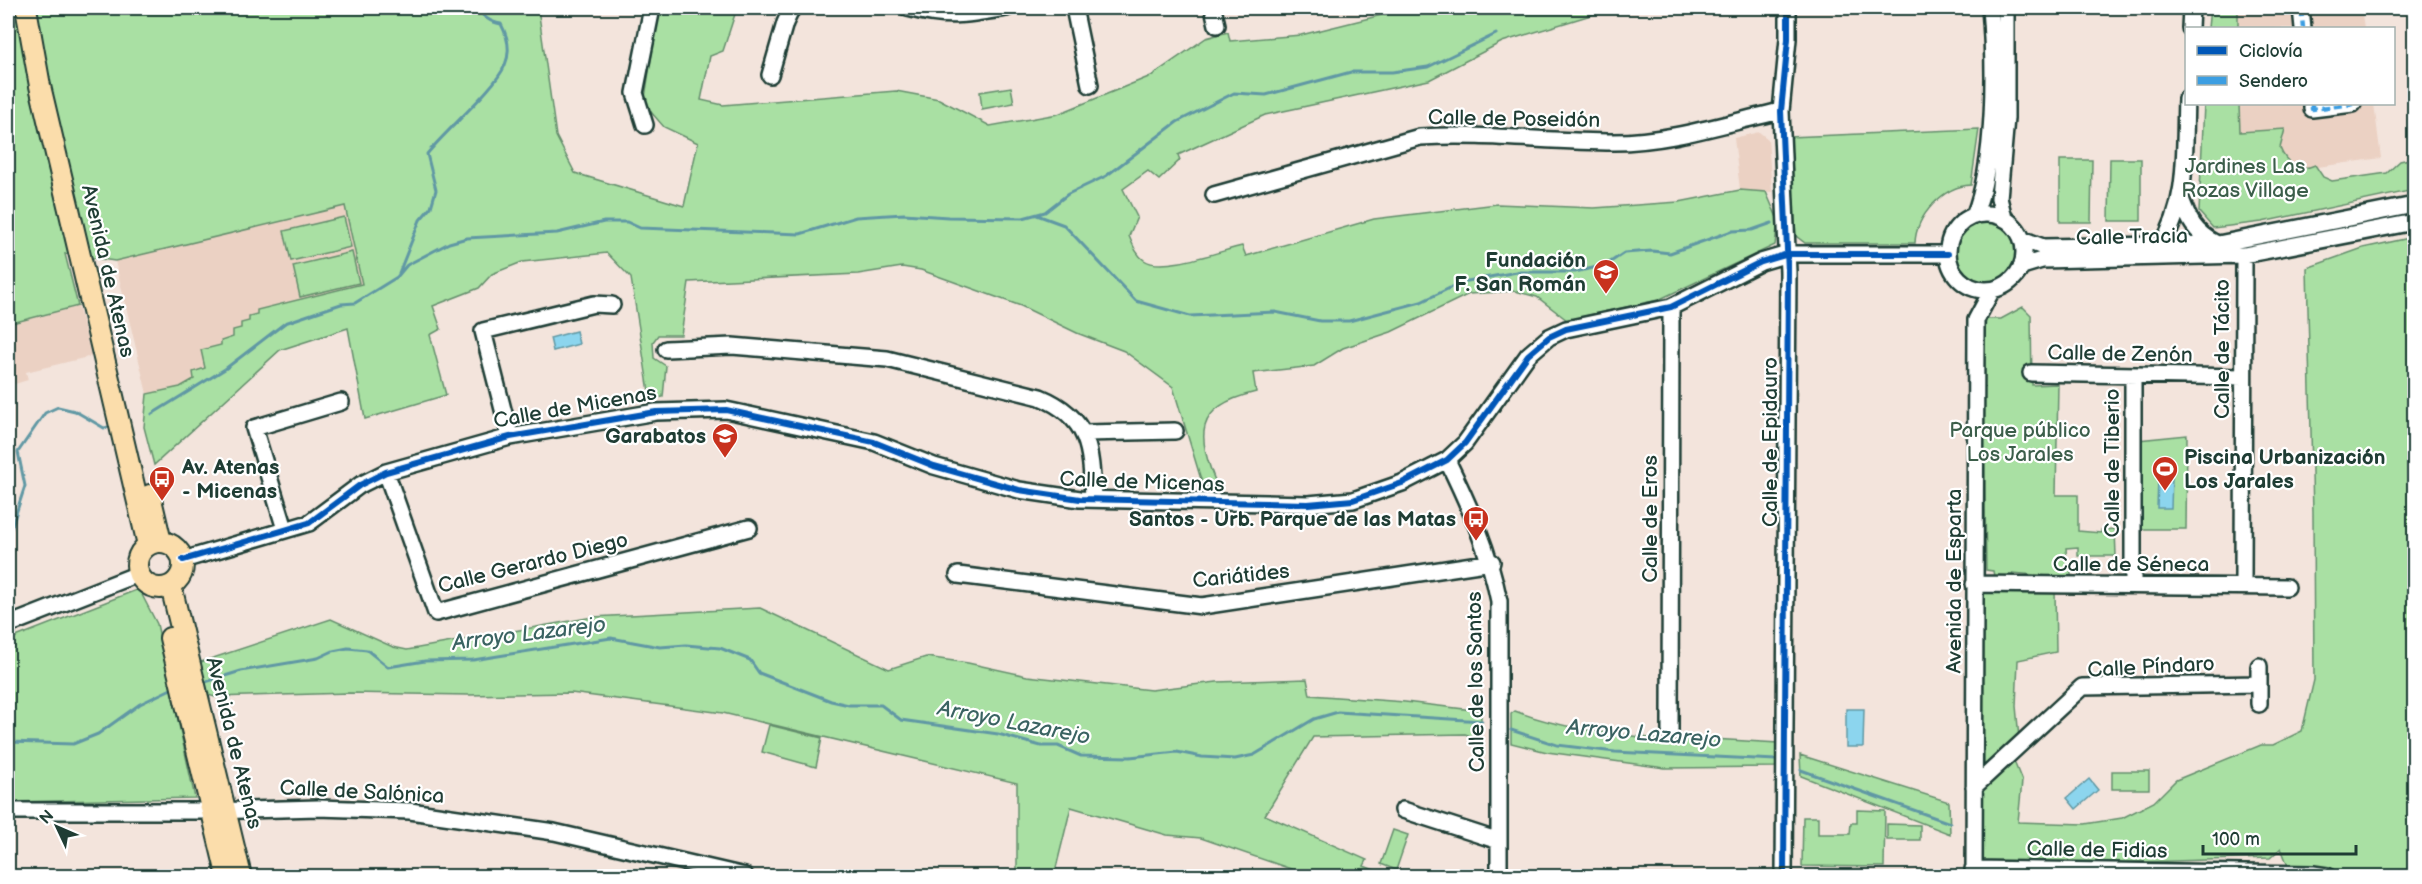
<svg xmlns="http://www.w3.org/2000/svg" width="2422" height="884" font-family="'Balsamiq Sans',sans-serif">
<rect width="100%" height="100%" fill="#f3e4dc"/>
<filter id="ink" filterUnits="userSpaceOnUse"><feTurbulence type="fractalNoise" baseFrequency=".0167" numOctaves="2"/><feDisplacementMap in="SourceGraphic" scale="12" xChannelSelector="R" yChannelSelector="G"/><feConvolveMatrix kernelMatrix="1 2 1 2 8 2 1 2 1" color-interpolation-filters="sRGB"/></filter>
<g filter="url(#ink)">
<path fill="#ebd1c3" d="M2238,8H2361L2364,28H2238Z
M2239,104H2374L2381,158L2304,169L2239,134Z
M1759,132L1768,139L1772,192L1740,190L1734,138Z
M345,205L362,284L257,310L258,314L221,345L194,379L180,387L147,394L115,261Z
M78,306L92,356L26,372L28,380L8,386V324Z"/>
<path fill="#a9e0a3" stroke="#648e6c" stroke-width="1.5" d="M8,8H538L556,136L575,173L684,206L698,143L664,127L644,104L659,8H732L735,14L723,51L710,56L701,100L723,105L896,91L939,99L990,126L1058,114L1151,76L1206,38L1228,32L1230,41L1301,35L1410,8H1614L1502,42L1429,80L1265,115L1178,155L1180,160L1159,180L1148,171L1123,189L1137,217L1129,236C1133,245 1136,254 1144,260C1162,273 1220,251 1242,246L1246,256L1374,219L1497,204L1594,208L1679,202L1740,190L1766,192L1778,220L1775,245L1658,300L1567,320L1537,297L1515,291L1469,294L1391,332L1343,348L1314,366L1253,373L1256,392C1193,407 1196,435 1218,488L1203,486L1173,387L1124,351L1077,333L1021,306L921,270L902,267L858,274L689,282L681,335H658L653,342L654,358L666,366L663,397L650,398L631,278L607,253L522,262L492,274L479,288L433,306L441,329L430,335L446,395L365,419L348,328L280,350L154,465L144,427L147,394L180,387L194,379L193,372L205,368L201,350L221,345V341L233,337V330L241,328V323L249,321V316L257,314V310L362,284L345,206L115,261L65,254L78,306L8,324Z
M2210,8H2238V28H2208Z
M1011,87L1014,103L982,109L980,92Z
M2204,104H2239L2240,132L2285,129L2280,148C2286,164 2300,172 2315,165L2323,177L2332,181L2387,173L2400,161L2414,158V190L2262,222L2213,228L2199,212Z
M1979,129L1971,185C1943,186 1916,216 1915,243H1805L1796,236L1789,137Z
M2110,159H2141V221H2109Z
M2060,160H2092L2091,222H2060Z
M344,217L351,247L291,261L284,231Z
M1956 253a31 31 0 1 1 62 0a31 31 0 1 1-62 0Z
M2414,237V876H2331L2288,866L2281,848L2270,858L2108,863L1983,862V788L2013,759L2022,781L2018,822L2085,824L2122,818L2154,802L2176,780L2261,745H2273L2302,731L2314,680L2313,513L2307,268L2363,248Z
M352,252L359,283L300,297L293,266Z
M2023,307L2031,315L2032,385L2058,384L2056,495H2078V531L2101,533V530L2115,529L2116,556H2078V547L2066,548L2067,569H2071V578L2013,573L2012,577L1994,576L1993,571L1986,570L1983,358L1986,319H2001Z
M2187,435L2186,529H2140L2138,440Z
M139,589L157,624L195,798L8,802V640Z
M2055,590L2056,652L2018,660L2016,706L2019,738L1984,770L1981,591Z
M760,608L889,669L926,657L968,663L1027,676L1151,690L1217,682L1307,679L1310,695L1405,702L1481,711V739L1465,734L1313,737L1265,815L1367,860L1364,866L1389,876H1311L1201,838L1167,835L1071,807L1054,876H1017V783L723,713L571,693L469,695L349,693L215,697L205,694L198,663L331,619L393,647L407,650L593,617Z
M1515,711C1567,731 1623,735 1678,741L1680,737L1778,743L1777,767L1665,768L1547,752L1511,743V714Z
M769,725L822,738L816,767L762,752Z
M1800,755L1949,802L1950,834L1801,776Z
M2112,771H2149V789H2112Z
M1857,810L1885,811L1884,867L1802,866L1803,817H1818V834H1850L1851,823H1857Z
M1887,824L1920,825V840H1887Z
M1393,830L1408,835L1396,870L1381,864Z"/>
<path fill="#8cd5ee" stroke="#6098a4" stroke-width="1.5" d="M576,331L579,344L553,351L550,338Z
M2158,477H2172L2171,508H2157Z
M1846,709H1864L1863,747H1846Z
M2089,779L2098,790L2076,809L2067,798Z"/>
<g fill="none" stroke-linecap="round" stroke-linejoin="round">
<path stroke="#6098a4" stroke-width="3" d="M1037,215L1064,225L1136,301L1190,316L1275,312L1320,321H1349L1421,302L1462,282L1517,272H1575L1606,265L1624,253L1652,251L1670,253L1732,231L1752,230L1772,223
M399,273L420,220L431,207L436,190L427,154C445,131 496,88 505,65C511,51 508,37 501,24C489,22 483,16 476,8
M152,414L225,369L285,323L341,304L355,303L397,277L407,265L449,243L467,238L557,233L604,222H627L640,228L800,234L856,217L904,214L948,217L1023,218L1045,212L1068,194L1106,176L1177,122L1234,93L1266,95L1351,72H1392L1428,67L1496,34
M8,538L25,486L18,452L45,413L58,407L75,411L104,428L109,427
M202,683L241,671L318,658L333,651L348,648L367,650L388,667L425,661L473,660L611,638L660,647L686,645L720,648L750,660L759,673L831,701L849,705H881L901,720L998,734L1041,746H1058L1081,756L1130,757L1177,752L1202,757L1235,759L1254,755L1314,719L1338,712L1482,721
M1511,730L1557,745L1615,752L1776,760
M8,742L73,744L98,734L140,704L171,689
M1801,770L1950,823"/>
<g stroke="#1f3d34" stroke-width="20">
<path id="minor" d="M908,8C948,19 967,15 1007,8
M1074,8L1090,85
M1213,8L1217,25
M2301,8L2303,28
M2190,28L2191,8
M770,75L785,23L792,8
M2312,104V109L2353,104
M645,125L635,93L652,8
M1214,195L1420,137C1485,133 1549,142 1614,142C1670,142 1726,123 1781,111
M2181,199C2189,220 2194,232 2215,243
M1948 252a38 38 0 1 1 76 0a38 38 0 1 1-76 0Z
M1974,216C1996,161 1995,67 1990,8
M2004,218L1999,198L2006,118V8
M2022,239L2043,247L2218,244L2414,205
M2161,246C2189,202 2184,149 2186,99
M2022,266L2042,260L2244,255L2414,222
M666,349L732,346L887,359L1040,397C1091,418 1091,451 1093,499
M2031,373L2243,377
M1085,433L1175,431
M510,437L483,331L594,304L612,305
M1447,460C1470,507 1489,551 1499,601V876
M386,472L436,613L749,528
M285,529L254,428L341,402
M183,560L309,523L360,485L386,472L510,437L656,412L726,410L874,442L934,466L1019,490L1080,499L1308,504L1353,500L1402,483L1447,460L1465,443L1528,355L1549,337L1566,329L1671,307L1761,262L1788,254H1948
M958,575L1202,606L1492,562
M1974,584L2287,587
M2133,585V377
M2243,586L2244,255
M8,625L138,574
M2259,666V704
M1670,731L1671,307
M1974,787L2082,687L2259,684
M1403,810L1499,841
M8,811H211L318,808L410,811L554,832L745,876
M1973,869L2313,874L2327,876
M1784,876L1788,272L1781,111L1788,39V8
M1974,876L1976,320L1992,290"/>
</g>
<g stroke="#1f3d34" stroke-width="24">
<path id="major" d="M26,8L40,86L148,545
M150,495L161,542
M137 565a23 23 0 1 1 46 0a23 23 0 1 1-46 0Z
M171,586L241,876
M170,638L225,866"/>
</g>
<use href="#minor" stroke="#fff" stroke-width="15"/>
<use href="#major" stroke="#fbddab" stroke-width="20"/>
<path stroke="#3c9ee2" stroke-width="4.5" stroke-dasharray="9 4.5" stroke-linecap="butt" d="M2301,8L2303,28
M2312,104V109L2353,104"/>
<g stroke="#fff" stroke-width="10">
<path id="cycleway" d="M183,560L309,523L360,485L386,472L510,437L656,412L726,410L874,442L934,466L1019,490L1080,499L1308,504L1353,500L1402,483L1447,460L1465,443L1528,355L1549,337L1566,329L1671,307L1761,262L1788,254H1948
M1784,876L1788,272L1781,111L1788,39V8"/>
</g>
<use href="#cycleway" stroke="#0057b8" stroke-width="6"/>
</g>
</g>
<defs>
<g id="school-pin" transform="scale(1.35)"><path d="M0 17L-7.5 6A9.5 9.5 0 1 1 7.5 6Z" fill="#c8321e" stroke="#fff"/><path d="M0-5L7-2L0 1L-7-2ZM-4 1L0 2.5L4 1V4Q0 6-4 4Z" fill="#fff"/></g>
<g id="stadium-pin" transform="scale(1.35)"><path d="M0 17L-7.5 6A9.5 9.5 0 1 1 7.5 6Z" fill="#c8321e" stroke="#fff"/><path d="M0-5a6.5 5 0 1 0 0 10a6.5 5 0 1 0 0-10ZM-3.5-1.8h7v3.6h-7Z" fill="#fff"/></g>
<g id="bus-pin" transform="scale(1.35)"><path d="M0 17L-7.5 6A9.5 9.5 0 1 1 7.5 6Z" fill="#c8321e" stroke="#fff"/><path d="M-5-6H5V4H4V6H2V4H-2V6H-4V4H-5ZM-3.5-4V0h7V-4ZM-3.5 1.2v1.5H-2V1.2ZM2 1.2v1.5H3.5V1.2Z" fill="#fff"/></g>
</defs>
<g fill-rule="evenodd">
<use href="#school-pin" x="1606" y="272"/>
<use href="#school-pin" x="725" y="436"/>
<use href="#stadium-pin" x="2165" y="469"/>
<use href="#bus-pin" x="162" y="479"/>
<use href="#bus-pin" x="1476" y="519"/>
</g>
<g text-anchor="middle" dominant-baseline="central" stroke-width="4.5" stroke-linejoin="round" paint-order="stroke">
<g font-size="21" fill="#1f3d34" stroke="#fff">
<text transform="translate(1514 119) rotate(1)">Calle de Poseidón</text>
<text transform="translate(2132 237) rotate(-1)">Calle Tracia</text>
<text transform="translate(108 271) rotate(77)">Avenida de Atenas</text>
<text transform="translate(2222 349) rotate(-90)">Calle de Tácito</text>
<text transform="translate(2120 354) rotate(1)">Calle de Zenón</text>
<text transform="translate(575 407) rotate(-10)">Calle de Micenas</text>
<text transform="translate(1770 442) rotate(-90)">Calle de Epidauro</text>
<text transform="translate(2112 463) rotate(-90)">Calle de Tiberio</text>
<text transform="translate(1142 482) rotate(2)">Calle de Micenas</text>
<text transform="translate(1650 519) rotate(-90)">Calle de Eros</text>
<text transform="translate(533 563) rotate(-14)">Calle Gerardo Diego</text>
<text x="2131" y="564">Calle de Séneca</text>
<text transform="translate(1241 576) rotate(-6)">Cariátides</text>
<text transform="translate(1954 581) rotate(-90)">Avenida de Esparta</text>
<text transform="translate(2151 667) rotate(-3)">Calle Píndaro</text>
<text transform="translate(1476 682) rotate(-91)">Calle de los Santos</text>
<text transform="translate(234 743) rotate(76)">Avenida de Atenas</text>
<text transform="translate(362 792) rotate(3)">Calle de Salónica</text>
<text transform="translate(2097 850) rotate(1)">Calle de Fidias</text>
</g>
<g font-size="21" fill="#3b5e4a" stroke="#fff">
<text x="2245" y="166">Jardines Las<tspan x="2245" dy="24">Rozas Village</tspan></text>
<text x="2020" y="430">Parque público<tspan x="2020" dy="24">Los Jarales</tspan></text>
</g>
<g font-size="21" font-weight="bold" fill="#1f3d34" stroke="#fff" text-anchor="end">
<text x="1586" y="260">Fundación<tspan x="1586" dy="24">F. San Román</tspan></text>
<text x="706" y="436">Garabatos</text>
<text x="2184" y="457" text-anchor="start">Piscina Urbanización<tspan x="2184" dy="24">Los Jarales</tspan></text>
<text x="182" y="467" text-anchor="start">Av. Atenas<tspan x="182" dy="24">- Micenas</tspan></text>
<text x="1456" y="519">Santos - Urb. Parque de las Matas</text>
</g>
<g font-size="22" font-style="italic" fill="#3a6362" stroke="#fff">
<text transform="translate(529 634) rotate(-7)">Arroyo Lazarejo</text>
<text transform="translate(1014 723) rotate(11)">Arroyo Lazarejo</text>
<text transform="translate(1644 734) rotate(5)">Arroyo Lazarejo</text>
</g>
</g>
<rect width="2422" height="884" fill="none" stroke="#fff" stroke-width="30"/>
<rect x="15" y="15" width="2392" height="854" fill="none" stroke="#1f3d34" stroke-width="2" filter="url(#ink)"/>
<rect x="2185" y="27" width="210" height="78" fill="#ffffff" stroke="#a5b1ae" stroke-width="1.5"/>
<rect x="2197" y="46" width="30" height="9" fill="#0057b8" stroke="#a5b1ae" stroke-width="1.5"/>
<text x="2239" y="57" font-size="18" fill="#1f3d34">Ciclovía</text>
<rect x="2197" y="76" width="30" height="9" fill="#3c9ee2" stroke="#a5b1ae" stroke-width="1.5"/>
<text x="2239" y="87" font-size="18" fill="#1f3d34">Sendero</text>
<g transform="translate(57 827) rotate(314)" stroke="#ffffff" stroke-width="4.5" paint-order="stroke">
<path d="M0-4.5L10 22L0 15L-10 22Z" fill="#1f3d34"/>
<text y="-9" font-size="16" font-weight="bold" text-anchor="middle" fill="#1f3d34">N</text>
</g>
<path d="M2203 845v9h153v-9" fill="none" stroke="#1f3d34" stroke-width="3"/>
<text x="2212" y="845" font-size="18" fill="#1f3d34" stroke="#ffffff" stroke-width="4.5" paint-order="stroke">100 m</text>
</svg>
